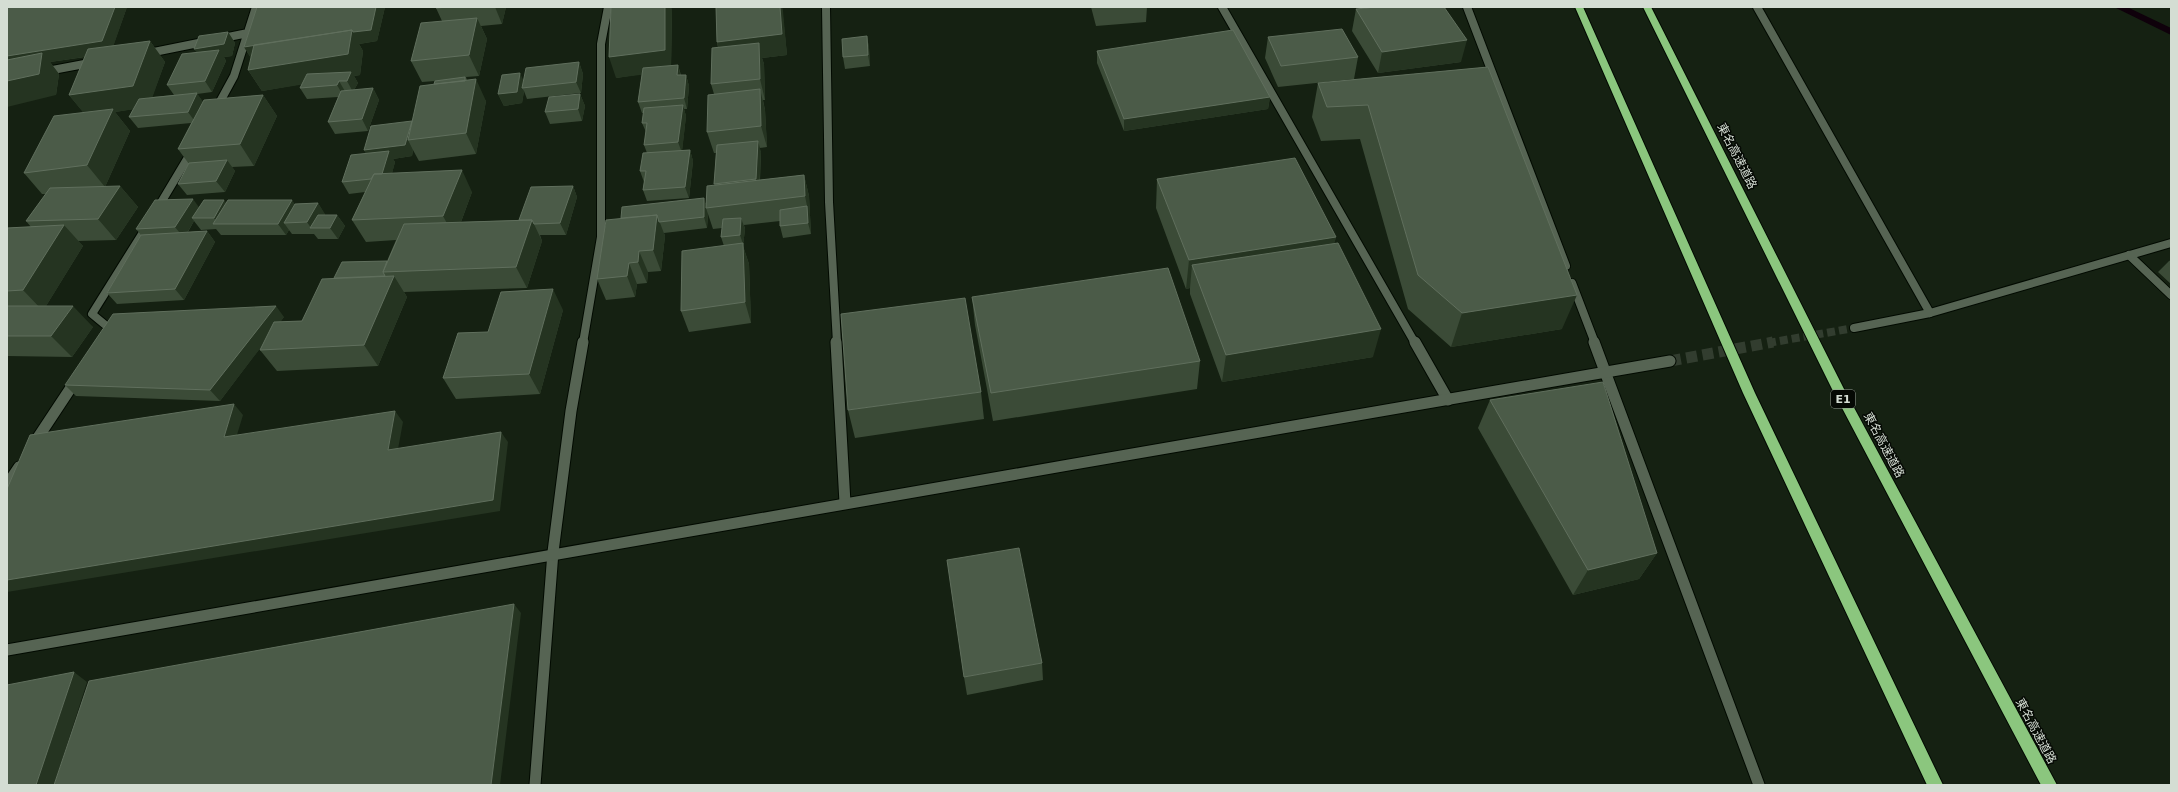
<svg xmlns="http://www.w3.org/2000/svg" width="2178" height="792" font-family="'DejaVu Sans','Noto Sans JP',sans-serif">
<rect width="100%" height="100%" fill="#152112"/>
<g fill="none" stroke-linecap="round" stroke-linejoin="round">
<path fill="#0f010b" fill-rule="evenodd" d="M2114,7H2127L2171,28V35Z"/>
<path stroke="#323d2f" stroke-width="8" stroke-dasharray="8 4" stroke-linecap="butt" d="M1768,343L1854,328"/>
<path stroke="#323d2f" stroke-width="11" stroke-dasharray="11 5.5" stroke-linecap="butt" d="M1670,361L1773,342"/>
<g stroke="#020a01" stroke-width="10">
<path id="street-far1" d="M826,7L829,202L837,343
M1222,7L1415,343
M1467,7L1566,266
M1757,7L1930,313
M144,54L248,33
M42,72L95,62
M216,109L234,76L256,7
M156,211L193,149
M2129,255L2171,295
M1572,283L1595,343
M105,335L109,328L92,314L147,226
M583,343L601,237V44L608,7"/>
</g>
<g stroke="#020a01" stroke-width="13">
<path id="street" d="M836,342L845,503
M1415,342L1448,400
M1594,342L1759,785
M33,445L76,380
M7,485L19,467
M535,785L553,552L571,411L583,342"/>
</g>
<g stroke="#020a01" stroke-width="10">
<path id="secondary-far1" d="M1854,328L1930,313L2171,243"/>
</g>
<g stroke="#020a01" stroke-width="13">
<path id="secondary" d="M7,650C560,549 1116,459 1670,361"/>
</g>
<g stroke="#020a01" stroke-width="2">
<path id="highway" d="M1575,7H1583L1755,393L1943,785H1927L1743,393Z
M1643,7H1651L1844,389L2057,785H2041L1832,389Z"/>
</g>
<use href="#street-far1" stroke="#566453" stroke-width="8"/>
<use href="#street" stroke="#566453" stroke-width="11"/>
<use href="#secondary-far1" stroke="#566453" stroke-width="8"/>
<use href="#secondary" stroke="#566453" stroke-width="11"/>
<use href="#highway" fill="#8bc67e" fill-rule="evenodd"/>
</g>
<path fill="#3b4b37" d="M7,7H127L113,46L150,41L165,62L152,97L174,95L167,85L197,52L228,32L235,43L232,56L224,57L226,61L212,92L197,94L203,102L263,95L277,116L254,166L232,167L235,171L225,192L187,195L178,184L189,164L178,149L191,123L138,128L129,117L133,109L115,112L130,131L105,187L120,186L138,207L116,240L78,241L83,246L46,306L93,327L72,357L7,356V228L31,227L26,221L46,194H42L24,173L84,113L69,95L85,57L50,62L59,74L56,95Z
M257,7H385L377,41L359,44L363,51L360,75L354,76L358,83L354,90L373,88L379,100L368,131L335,134L328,122L338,97L307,99L300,88L302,84L262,91L248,70L251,58L244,47Z
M436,7H506L502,24L481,26L487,39L479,76L466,77L467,80L486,101L476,154L419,161L413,150L412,156L393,159L395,162L392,173L472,192L461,222L519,220L573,186L577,197L566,235H540L542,241L527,288L404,292L407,297L378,366L277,371L260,350L263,344L220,401L76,396L65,385L284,317L280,322L302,321L334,278L387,261L396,240L366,242L352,220L365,192L349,194L342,182L366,153L364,150L412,121L434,84L435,81L422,82L411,61L442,21L436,8Z
M716,7H782L787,55L762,58L764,64L765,100H763L765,110L767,147L759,148L761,152L760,180L804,175L809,196L811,234L783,238L780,226V221L744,225L745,229L743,246L749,264L751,323L689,332L681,311L724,246L721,237L722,228L713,229L708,214L707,228L664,233L665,236L661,271L648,272L647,283L637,284L635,297L606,300L597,279L621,218L706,203L715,185L714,184L716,153H714L707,132L714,94L711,84L718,48L717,42Z
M1091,7H1147L1146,22L1096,26Z
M672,9L671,66L678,65L681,75H686L689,86L687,109H684L686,116L682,150H690L693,161L689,198L647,201L643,190L644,182L640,171L647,153L644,145L646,132L642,123L644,113H642L638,102L642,74L616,78Z
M1356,9L1461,62L1378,73L1352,31Z
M867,36L869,48L870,66L845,69L843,57Z
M1268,37L1358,57L1354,79L1278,87L1265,58Z
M1097,51L1270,97L1268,109L1124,131L1097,63Z
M579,62L583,74L581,93L527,99L524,91L522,103L504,106L498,94L524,80Z
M1488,67L1562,329L1451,347L1408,309L1360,139L1321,141L1312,117L1318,83Z
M580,94L585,106L582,121L550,124L545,112Z
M1157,179L1336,237L1334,243L1373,357L1222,382L1190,294V288L1186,289L1156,208Z
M226,203L295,204L318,203L325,215H337L345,226L338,239H318L314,234H292L289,230L286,235H221L216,229L201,230L194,221L188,232L207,231L215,242L184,300L117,304L107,293L141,235L136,229L199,207Z
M2171,260V284L2158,272L2169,261Z
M972,297L1200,361L1197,389L993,421L975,325Z
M563,310L540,394L456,399L443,378L488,332Z
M981,392L984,419L855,438L848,410Z
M1490,400L1657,553L1639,579L1573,595L1478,428Z
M1042,663L1043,680L967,695L964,677Z"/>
<path fill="#253421" d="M115,7H127L111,53L50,62L59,74L56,95L7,107V56Z
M376,7H385L377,41L359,44L363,51L360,75L354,76L358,83L353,92L347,81L349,77L262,91L248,70L251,58L244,47L352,30Z
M495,7H506L502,24Z
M665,7H671L672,9L671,71L616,78L609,57Z
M780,7H782L783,11L787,55L762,58L764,64L765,100L760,79L723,63L717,42Z
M477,18L487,39L479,76L469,55Z
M228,32L235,43L232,56L224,57L226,61L212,92L205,81L202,60L194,49Z
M867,36L869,48L870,66L868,55Z
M1467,40L1461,62L1378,73L1382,52Z
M150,41L165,62L149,107L115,112L130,131L105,187L87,165L86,116L69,95Z
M579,62L583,74L581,93L576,82Z
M678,65L681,77L677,75Z
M520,73L525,84L522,88L524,91L522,103L504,106L498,94Z
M686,75L689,86L687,109L684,98Z
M476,79L486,101L476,154L466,133Z
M339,81L346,93L344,97L337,85Z
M373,88L379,100L368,131L362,119Z
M760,89L765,110L767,147L761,126Z
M197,93L205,105L196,123L188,112Z
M580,94L585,106L582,121L578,109Z
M263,95L277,116L254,166L240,144Z
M1270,97L1268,109L1124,131V119Z
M683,105L686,116L682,153L678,142Z
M412,121L408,140L413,150L412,156L393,159L395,162L388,189L364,150Z
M758,141L761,152L759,191L756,179Z
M690,150L693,161L689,198L685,187Z
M227,160L235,171L225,192L216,181Z
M462,170L472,192L455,238L443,216Z
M804,175L809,196L811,234L808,223L807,206L805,196Z
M120,186L138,207L116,240L98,219Z
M573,186L577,197L566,235L560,223Z
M704,198L707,208H706L708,214L707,228L704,217Z
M193,199L201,210L192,218L194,221L184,238L175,227Z
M224,200L233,211L218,224L214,218Z
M292,200L300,211L284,223L289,230L286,235L278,224Z
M318,203L325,214L318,228H311L307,222Z
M337,215L345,226L338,239L330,228Z
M657,215L665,236L661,271L653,250Z
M741,218L745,229L743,246L749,264L751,323L745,302L743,244L740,235Z
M532,220L542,241L527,288L516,267Z
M64,225L83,246L43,311L23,290Z
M207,231L215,242L184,300L175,289Z
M1336,237L1329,265H1192L1190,288L1186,289L1189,260Z
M639,251L648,272L647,283L638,262Z
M629,263L637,284L635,297L627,276Z
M394,276L407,297L378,366L364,345Z
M553,289L563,310L540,394L529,374Z
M1577,295L1562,329L1451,347L1462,313Z
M73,306L93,327L72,357L51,336Z
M276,306L284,317L220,401L210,390Z
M1381,329L1373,357L1222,382L1226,355Z
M234,404L243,415L233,448L224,437Z
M395,411L403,422L396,460L388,450Z
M501,432L508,442L500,511L7,592V580Z
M1657,553L1639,579L1573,595L1588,570Z
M514,604L521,613L500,785H491Z
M74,672L87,682L54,785H36Z"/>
<path fill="#4b5b48" stroke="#606f5d" d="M7,7H115L102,41L7,56Z
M257,7H376L371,30L353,32L352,30L244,47Z
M436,7H448L436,8Z
M611,7H665V50L609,57Z
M716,7H780L782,34L717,42Z
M1376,7H1444L1467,40L1382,52L1356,9Z
M477,18L469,55L411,61L421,23Z
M1342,29L1358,57L1281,66L1268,37Z
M352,30L348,54L248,70L254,45Z
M1233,30L1270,97L1124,119L1097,51Z
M228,32L224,44L194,49L199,36Z
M867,36L868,55L843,57L842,39Z
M150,41L133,86L69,95L88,49Z
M759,43L760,79L711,84L712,48Z
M219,50L205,81L167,85L182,54Z
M42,53L39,74L7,81V60Z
M579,62L576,82L522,88L526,68Z
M678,65L677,75H686L684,98L638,102L643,68Z
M1488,67L1577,295L1462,313L1418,275L1368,105L1327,107L1318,83Z
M351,72L347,81H339L337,85L300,88L307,74Z
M520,73L517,92L498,94L502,75Z
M465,77V81L434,84L435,81Z
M476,79L466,133L408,140L420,86Z
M373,88L362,119L328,122L341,91Z
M760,89L761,126L707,132L708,95Z
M197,93L188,112L129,117L139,99Z
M580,94L578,109L545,112L549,97Z
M263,95L240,144L178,149L204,100Z
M683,105L678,142L644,145L647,123H642L644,108Z
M113,109L87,165L24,173L54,116Z
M412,121L405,145L364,150L371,126Z
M758,141L756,179L714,184L717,145Z
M690,150L685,187L643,190L646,171H640L643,153Z
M389,151L382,174H374L371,179L342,182L351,155Z
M1295,158L1336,237L1189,260L1157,179Z
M227,160L216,181L178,184L189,163Z
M462,170L443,216L352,220L374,174Z
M804,175L805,196L706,208L707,186Z
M120,186L98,219L26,221L50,188Z
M573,186L560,223L534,224L532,220H519L531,187Z
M704,198V217L659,222L657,215L621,218L622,207Z
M193,199L175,227L136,229L155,200Z
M204,200H224L214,218H192Z
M228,200H292L278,224H213Z
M318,203L307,222L284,223L295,204Z
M807,206L808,223L780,226V210Z
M318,215H337L330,228H310Z
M657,215L653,250L639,251L638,262L629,263L627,276L597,279L606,220Z
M741,218L740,235L721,237L723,219Z
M532,220L516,267L383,272L404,224Z
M64,225L23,290L7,291V228Z
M207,231L175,289L107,293L141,235Z
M743,243L745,302L681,311L682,251Z
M1338,243L1381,329L1226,355L1192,265Z
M387,261L383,272L385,276L334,278L342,262Z
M1168,268L1200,361L991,393L972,297Z
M394,276L364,345L260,350L274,322L302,321L322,279Z
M553,289L529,374L443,378L458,333L488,332L501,292Z
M965,298L981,392L848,410L841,314Z
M7,306H73L51,336H7Z
M276,306L210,390L65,385L113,314Z
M1603,382L1657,553L1588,570L1490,400Z
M234,404L224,437L395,411L388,450L501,432L493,500L7,580V489L30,435Z
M1019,548L1042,663L964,677L947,560Z
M514,604L491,785H54L89,681Z
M74,672L36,785H7V685Z"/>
<g text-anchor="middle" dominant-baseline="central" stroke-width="3" stroke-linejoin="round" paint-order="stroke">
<rect fill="#050904" stroke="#969d95" stroke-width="1" x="1831" y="390" width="24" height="18" rx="3"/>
<g font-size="11" font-weight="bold" fill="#d4ddd3">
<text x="1843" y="399">E1</text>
</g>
<g font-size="12" fill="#d4ddd3" stroke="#050904">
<text transform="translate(1737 156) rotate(63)">東名高速道路</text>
<text transform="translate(1884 445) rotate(62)">東名高速道路</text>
<text transform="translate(2036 731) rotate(62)">東名高速道路</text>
</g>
</g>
<rect width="2178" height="792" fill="none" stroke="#d4ddd3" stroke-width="16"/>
</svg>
